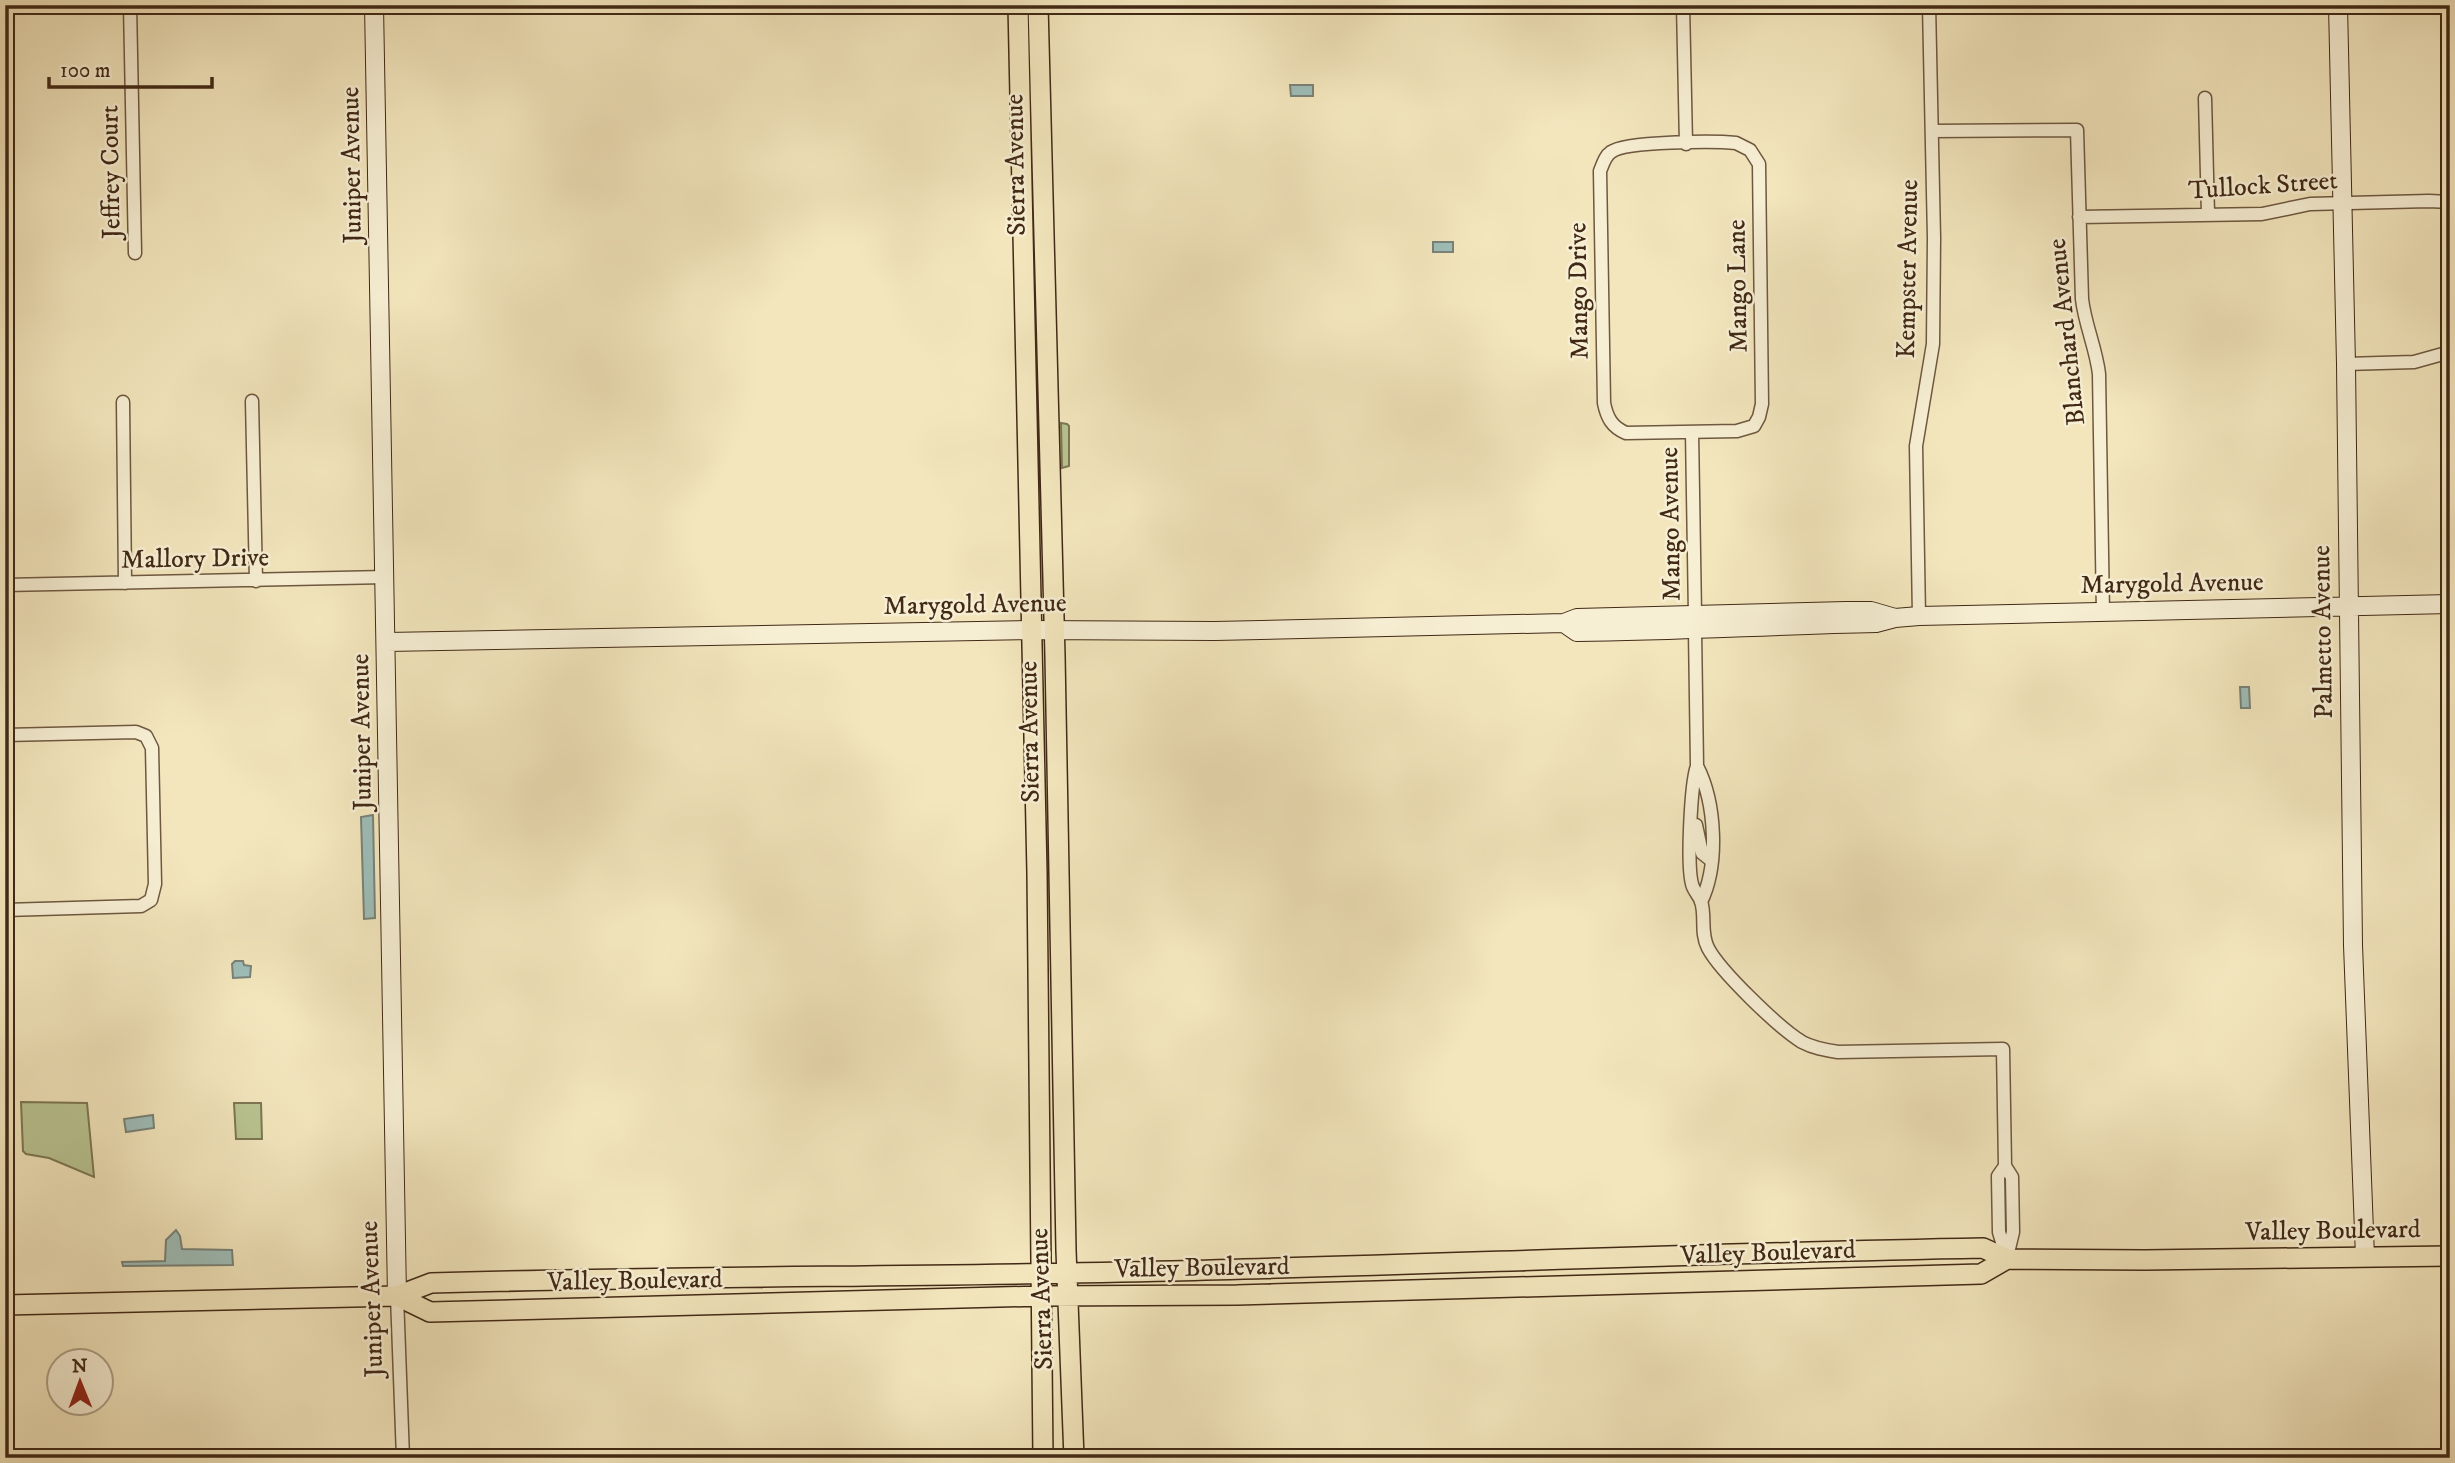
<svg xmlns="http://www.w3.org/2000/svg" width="2455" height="1463" font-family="'IM FELL DW Pica',serif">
<rect width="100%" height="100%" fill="#f3e6bd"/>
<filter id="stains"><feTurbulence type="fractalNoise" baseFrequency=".00286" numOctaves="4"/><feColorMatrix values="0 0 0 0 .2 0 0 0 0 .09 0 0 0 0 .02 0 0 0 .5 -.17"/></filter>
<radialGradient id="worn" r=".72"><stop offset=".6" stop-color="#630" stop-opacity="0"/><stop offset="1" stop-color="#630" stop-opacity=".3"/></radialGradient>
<path fill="#b9c592" stroke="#7d7754" stroke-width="2" d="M1061,423L1067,424L1069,426V466L1062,468Z
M21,1102L87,1103L94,1177L49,1158L26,1154L23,1151Z
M234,1103H261L262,1139H236Z"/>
<path fill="#9ebeb9" stroke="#798278" stroke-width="2" d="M1290,85H1313V96H1291Z
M1433,242H1453V252H1433Z
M2240,687H2249L2250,708H2241Z
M373,815L375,918L364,919L361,817Z
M235,961H243L244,965L251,966L250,977L233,978L232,964Z
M153,1115L154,1128L126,1132L124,1119Z
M176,1230L180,1236L182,1249L232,1250L233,1265L123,1266L122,1262L165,1261L166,1240Z"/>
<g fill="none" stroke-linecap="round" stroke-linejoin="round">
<g stroke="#6e5840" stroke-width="15">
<path id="street" d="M130,5L135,253
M1683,5L1686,144
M2205,98L2208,214
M1932,131L2077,130L2082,299C2085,325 2096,348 2099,374L2103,613
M1736,143L1750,150L1759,164L1762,404L1759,417L1754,426L1737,431L1626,433C1612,427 1607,418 1604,403L1600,171C1603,164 1605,156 1611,152C1625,141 1716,141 1736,143Z
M2079,217L2262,214L2310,204L2429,201L2450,202
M2346,364L2414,362L2450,352
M252,401L256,581
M123,402L125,583
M1692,432L1695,615
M5,585L386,577
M1919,616L1916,446L1933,344L1934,238L1929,5
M1695,630L1697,766C1691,783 1686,870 1693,887C1695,892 1699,896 1701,901C1706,916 1700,933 1708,948C1720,971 1779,1028 1802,1042C1813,1048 1825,1050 1838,1052L2003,1049L2005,1166L1998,1176L1999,1232L2007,1259
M5,735L136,732L146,736L152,748L155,884L151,900L141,906L5,910
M1697,766C1716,803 1719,865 1701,902
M1696,825L1702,853L1712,861
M2005,1166L2012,1177L2013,1232L2007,1257
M397,1296L403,1458"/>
</g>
<g stroke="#412916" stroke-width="20">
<path id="secondary" d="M374,5L397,1296
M2338,5L2346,364L2353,945L2365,1257
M1564,623L1577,632C1677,631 1776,625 1876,623L1895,618L1919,616L2450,604
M387,642L1032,630L1215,631L1564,623L1577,618L1846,611H1871L1895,618"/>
</g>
<g stroke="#412916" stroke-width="22">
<path id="primary" d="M1018,5L1037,873L1043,1458
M1038,5L1055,656L1066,1250L1074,1458
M397,1296L430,1312L1041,1296L1237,1295L1981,1274L2007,1259
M5,1305L397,1296L431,1283C678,1276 925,1277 1172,1271C1443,1264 1713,1253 1983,1248L2007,1259L2145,1260L2450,1256"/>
</g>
<use href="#street" stroke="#f7efd4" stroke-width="12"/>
<use href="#secondary" stroke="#f7efd4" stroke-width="18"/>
<use href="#primary" stroke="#f3e6bd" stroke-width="19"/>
</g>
<g text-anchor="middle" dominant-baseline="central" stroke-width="5" stroke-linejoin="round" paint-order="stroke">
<g font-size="26" fill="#412916" stroke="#f7efd4">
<text transform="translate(352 165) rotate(-91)">Juniper Avenue</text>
<text transform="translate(1016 165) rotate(-91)">Sierra Avenue</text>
<text transform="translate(111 172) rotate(-91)">Jeffrey Court</text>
<text transform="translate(2263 186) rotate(-4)">Tullock Street</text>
<text transform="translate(1908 269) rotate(-89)">Kempster Avenue</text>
<text transform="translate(1738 286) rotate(-91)">Mango Lane</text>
<text transform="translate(1579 291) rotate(-91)">Mango Drive</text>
<text transform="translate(2067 332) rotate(-96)">Blanchard Avenue</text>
<text transform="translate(1671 524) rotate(-91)">Mango Avenue</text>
<text transform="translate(195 559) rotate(-1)">Mallory Drive</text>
<text transform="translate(2172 584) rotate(-1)">Marygold Avenue</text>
<text transform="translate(975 605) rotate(-1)">Marygold Avenue</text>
<text transform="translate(2323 632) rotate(-91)">Palmetto Avenue</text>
<text transform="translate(362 732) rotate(-91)">Juniper Avenue</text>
<text transform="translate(1030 732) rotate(-91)">Sierra Avenue</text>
<text transform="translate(2333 1231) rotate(-1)">Valley Boulevard</text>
<text transform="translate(1768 1253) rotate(-2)">Valley Boulevard</text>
<text transform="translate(1202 1268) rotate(-1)">Valley Boulevard</text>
<text transform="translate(635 1281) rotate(-1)">Valley Boulevard</text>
<text transform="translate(372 1299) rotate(-92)">Juniper Avenue</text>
<text transform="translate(1042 1299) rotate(-92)">Sierra Avenue</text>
</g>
</g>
<rect width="2455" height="1463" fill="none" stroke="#f3e6bd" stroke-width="28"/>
<rect x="7" y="7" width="2441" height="1449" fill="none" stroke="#412916" stroke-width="3.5"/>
<rect x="14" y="14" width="2427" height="1435" fill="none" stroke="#412916" stroke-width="2"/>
<g transform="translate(80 1382) rotate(359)"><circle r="33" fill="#f7efd4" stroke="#aea088" stroke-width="2"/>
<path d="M0-5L12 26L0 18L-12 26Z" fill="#8f2418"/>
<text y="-10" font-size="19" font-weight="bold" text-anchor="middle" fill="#412916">N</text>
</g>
<path d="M49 77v10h163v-10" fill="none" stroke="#412916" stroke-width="3.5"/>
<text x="60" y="77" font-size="21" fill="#412916" stroke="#f7efd4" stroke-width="5" paint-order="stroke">100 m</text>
<rect width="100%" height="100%" filter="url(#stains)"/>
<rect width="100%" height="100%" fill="url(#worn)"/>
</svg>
